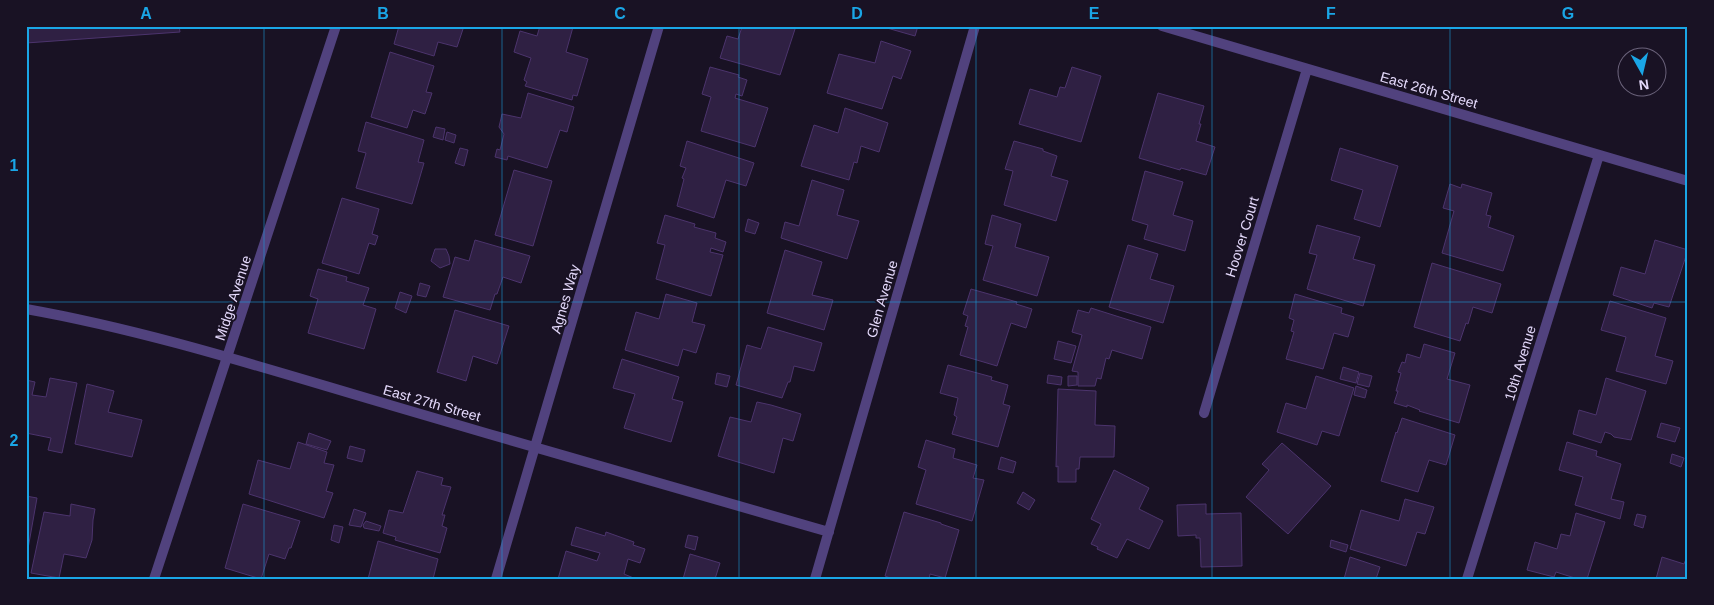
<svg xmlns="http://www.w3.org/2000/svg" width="1714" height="605" font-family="Helvetica,sans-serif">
<rect width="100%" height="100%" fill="#191224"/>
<path fill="#2f2043" stroke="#4c346d" d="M26,26H179L180,32L26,43Z
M399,26H464L457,47L438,42L434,56L394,44Z
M540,26L573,27L566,52L588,59L577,96L573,95L572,100L525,86L527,82L524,80L531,58L514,52L520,31L537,36Z
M739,26H796L780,75L720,58L727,36L738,39L742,27Z
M880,26H918L915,36Z
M881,41L911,51L901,79L893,76L882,109L827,93L839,54L875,63Z
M390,52L434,66L426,92L432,93L425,114L413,110L407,128L371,117Z
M710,67L739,75L738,77L747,80L742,96L736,94L735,98L768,108L755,147L701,131L711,97L702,94Z
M1072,67L1101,76L1081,142L1019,124L1030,89L1057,97L1060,87L1065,88Z
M528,93L574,107L567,132L560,130L547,168L508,156L507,160L495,157L497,149L500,150L504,134L499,127L502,114L521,118Z
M1158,93L1204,106L1199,124H1201L1196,141L1215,147L1206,175L1181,168L1180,170L1139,158Z
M845,108L888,123L879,152L861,146L857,163L854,162L849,180L801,166L814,125L838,133Z
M366,122L424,140L418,162L424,163L412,204L356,188L366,153L358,151Z
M436,127L445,129L443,140L433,137Z
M447,132L456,135L454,143L445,140Z
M687,141L754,163L746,186L726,180L714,218L677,206L684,179L682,178L686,168L680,166Z
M1014,141L1043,149V151L1057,156L1051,176L1068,181L1056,221L1004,205L1013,171L1005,169Z
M460,148L468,150L464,166L455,163Z
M1340,148L1398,166L1380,227L1354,219L1363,190L1331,180Z
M514,170L552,181L533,246L495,235Z
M1145,171L1183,182L1173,215L1193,221L1185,251L1144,239L1148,225L1132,220Z
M812,180L844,190L837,215L859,221L847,259L781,238L785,222L799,226Z
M1450,184L1461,188L1462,184L1492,193L1486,215L1491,216L1488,227L1514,236L1503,271L1442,253L1454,211L1443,208Z
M342,198L379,209L372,234L378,236L375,245L369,243L359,274L322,263Z
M665,215L695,224L694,227L716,233L715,238L726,242L723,252L711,248L710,252L723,255L711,296L656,279L665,245L657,243Z
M992,215L1021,224L1015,247L1049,257L1037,296L983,280L993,246L985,244Z
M748,219L759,223L755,234L745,231Z
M1317,225L1360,237L1353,259L1375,265L1363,306L1307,289L1317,255L1309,253Z
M475,240L530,256L521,283L503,277L497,294H495L490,310L443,297L455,257L469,261Z
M1655,240L1688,250L1669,307L1654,303L1652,308L1613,295L1621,267L1645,274Z
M1128,245L1158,254L1150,279L1174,286L1163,323L1109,307Z
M435,249H446L449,256L450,264L440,268L431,261Z
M785,250L822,262L812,295L833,300L824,330L767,313Z
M1432,263L1501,284L1492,313L1473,307L1468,324L1466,323L1460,341L1414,327Z
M318,269L347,277L346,281L369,288L363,305L376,309L364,349L308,333L318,299L310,296Z
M420,283L430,286L426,297L417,295Z
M971,289L1017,302L1016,304L1032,309L1026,328L1011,323L997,366L960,355L968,327L965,326L968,316L963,314Z
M400,292L412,296L406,313L395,308Z
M666,294L697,303L692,322L705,325L696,353L683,349L678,366L625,350L636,312L659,319Z
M1295,294L1342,308L1341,313L1354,317L1348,337L1334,333L1323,369L1286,359L1294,332L1291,331L1294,320L1289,318Z
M1610,301L1666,318L1655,356L1673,361L1666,384L1616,371L1626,337L1601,330Z
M1091,308L1151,327L1142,359L1112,350L1109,359L1106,358L1101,379L1097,378L1095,386H1078V372L1072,371L1082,335L1072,332L1078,310L1089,313Z
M455,310L509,326L497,364L473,356L466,381L437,372Z
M768,327L822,343L814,371L794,366L790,382H788L782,398L736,385L747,345L761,349Z
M1058,341L1076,346L1071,363L1054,359Z
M1424,344L1455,353L1447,379L1470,385L1459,423L1419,411L1420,410L1407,405V407L1394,403L1398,391H1396L1401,373L1398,372L1402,362L1405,363L1407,354L1420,358Z
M622,359L679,377L672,399L683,402L671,442L624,428L635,394L613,388Z
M948,365L992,377L991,380L1008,385L1003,404L1010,406L998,447L952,434L957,417L954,415L958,398L940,393Z
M1343,367L1359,372L1356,383L1340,379Z
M717,373L730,376L727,387L715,384Z
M1360,373L1372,376L1369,387L1357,384Z
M1048,375L1062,377L1061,385L1047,383Z
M1068,376H1077V385L1068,386Z
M1316,376L1354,388L1339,436L1322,431L1317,445L1277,432L1286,403L1306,409Z
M50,378L77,383L62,453L48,450L51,438L26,433V380L35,382L32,395L46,397Z
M1606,378L1646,391L1631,440L1614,437L1611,434L1605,432L1601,443L1573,434L1579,410L1596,415Z
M87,384L114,391L108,412L142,420L132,457L75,444Z
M1356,386L1367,390L1365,398L1354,395Z
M1058,389L1096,391L1095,425L1115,426L1114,457H1080L1079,469H1076V482H1058V466L1056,467Z
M757,402L771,405L801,414L793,441L783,438L774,473L718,456L730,417L751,422Z
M1402,418L1455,435L1446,465L1429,460L1418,492L1381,481L1396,432L1397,433Z
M1661,423L1680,428L1675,442L1657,437Z
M309,433L331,441L327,450L306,444Z
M926,440L955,449L953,458L977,465L973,478L984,480L972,521L916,504L926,470L918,467Z
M298,442L327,452L324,463L334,465L326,491L333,493L324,518L249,494L258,460L290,469Z
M1567,442L1597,451L1596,456L1621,464L1611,499L1624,502L1620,519L1575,505L1583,477L1559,470Z
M1282,443L1331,486L1288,534L1246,497L1269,470L1262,464Z
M350,446L365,450L362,462L347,458Z
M1672,454L1684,458L1681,467L1670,463Z
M1001,457L1016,462L1013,473L998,469Z
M1114,470L1149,488L1139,509L1163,521L1149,549L1127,539L1117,558L1097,549L1098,547L1091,544L1101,524L1091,519Z
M417,471L443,478L441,485L451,487L442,515H445L442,526L447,528L440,553L395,540L396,537L383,533L389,510L403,513Z
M1023,492L1035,500L1029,510L1017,503Z
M26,496L37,498L26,560Z
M1405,499L1434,507L1425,534L1417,532L1406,566L1350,549L1361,510L1399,521Z
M71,504L95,509L93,520L92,540L86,558L64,554L59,578L31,573L44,512L70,516Z
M243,504L300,521L291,548H289L285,559L269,554L261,579L225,568Z
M1206,504V514L1241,513L1242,566L1201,567L1200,538H1196V535L1178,536L1177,505Z
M354,509L366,513L361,527L349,525Z
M904,512L941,523V524L959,530L945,578L930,574L929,579H893L885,576Z
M1576,513L1605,522L1587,579H1578L1556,572L1554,577L1527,570L1535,542L1557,549L1561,534L1570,536Z
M1637,514L1646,516L1643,528L1634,525Z
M366,521L381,526L379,531L364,528L363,525Z
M334,525L343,527L339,543L331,540Z
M576,527L605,536L606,532L634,542L633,545L645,549L640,563L628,559L624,574L636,579H558L566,551L597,561L600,553L571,545Z
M688,535L698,537L695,550L685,547Z
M1331,540L1348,545L1346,552L1330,547Z
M378,541L438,559L433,579H368Z
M690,554L720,563L715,579H683Z
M1688,554V579H1656L1662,557L1684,564Z
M1350,557L1380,567L1376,579H1344Z"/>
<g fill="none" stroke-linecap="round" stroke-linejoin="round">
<path stroke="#51427e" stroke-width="10" d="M1162,26L1688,181
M26,309C150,331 270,370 390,405C536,448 682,490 829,532
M1204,413L1307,69
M154,579L336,26
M496,579L659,26
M815,579L975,26
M1467,579L1599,155"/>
</g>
<path fill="none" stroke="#1aa6e6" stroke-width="1" stroke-opacity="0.55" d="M264,26V579M502,26V579M739,26V579M976,26V579M1212,26V579M1450,26V579M26,302H1688"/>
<g text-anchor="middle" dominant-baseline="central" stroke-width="4" stroke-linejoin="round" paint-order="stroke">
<g font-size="14" fill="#e4d9fb" stroke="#191224">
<text transform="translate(1429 90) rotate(16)">East 26th Street</text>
<text transform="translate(1242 237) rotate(-73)">Hoover Court</text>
<text transform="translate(233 298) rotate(-72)">Midge Avenue</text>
<text transform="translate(565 299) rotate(-74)">Agnes Way</text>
<text transform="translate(882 299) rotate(-74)">Glen Avenue</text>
<text transform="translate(1520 363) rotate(-73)">10th Avenue</text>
<text transform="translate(432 403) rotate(16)">East 27th Street</text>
</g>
</g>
<rect width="1714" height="605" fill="none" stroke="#191224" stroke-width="55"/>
<g transform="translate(1642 72) rotate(172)"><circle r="24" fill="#191224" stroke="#6a627a"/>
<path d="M0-4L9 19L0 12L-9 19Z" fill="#1aa6e6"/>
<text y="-8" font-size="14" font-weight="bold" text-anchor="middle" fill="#e4d9fb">N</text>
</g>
<rect x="28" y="28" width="1658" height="550" fill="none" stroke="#1aa6e6" stroke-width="2"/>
<g font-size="16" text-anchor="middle" font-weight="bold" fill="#1aa6e6">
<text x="146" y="19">A</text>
<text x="383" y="19">B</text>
<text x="620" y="19">C</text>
<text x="857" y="19">D</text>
<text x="1094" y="19">E</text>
<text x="1331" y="19">F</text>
<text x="1568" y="19">G</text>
<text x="14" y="171">1</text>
<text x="14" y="446">2</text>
</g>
</svg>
